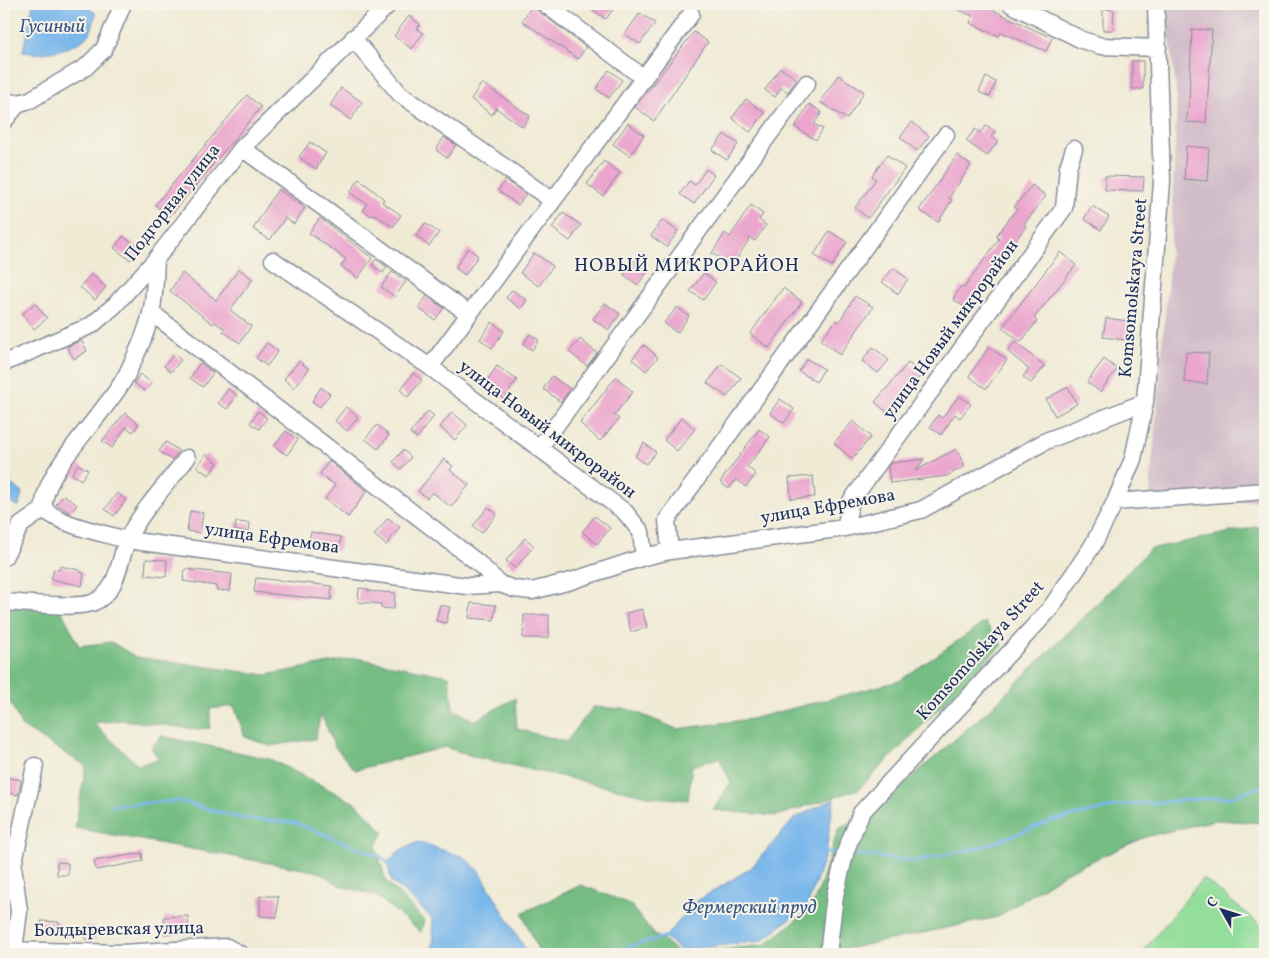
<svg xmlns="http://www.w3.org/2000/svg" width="1269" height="958" font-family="Vollkorn,serif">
<rect width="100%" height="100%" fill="#f7f3e8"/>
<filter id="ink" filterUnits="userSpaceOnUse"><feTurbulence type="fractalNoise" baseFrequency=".02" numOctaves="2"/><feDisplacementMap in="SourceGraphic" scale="10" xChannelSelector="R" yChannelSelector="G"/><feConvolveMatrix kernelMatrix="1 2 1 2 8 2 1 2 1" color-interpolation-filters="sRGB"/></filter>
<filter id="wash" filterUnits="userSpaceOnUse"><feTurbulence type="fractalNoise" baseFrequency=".0096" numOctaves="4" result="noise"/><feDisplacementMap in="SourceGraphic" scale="20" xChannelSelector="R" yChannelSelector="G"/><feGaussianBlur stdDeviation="1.12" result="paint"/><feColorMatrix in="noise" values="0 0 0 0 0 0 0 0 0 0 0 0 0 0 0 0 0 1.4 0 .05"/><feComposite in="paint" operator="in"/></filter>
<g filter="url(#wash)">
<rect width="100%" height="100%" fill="#f0ebd5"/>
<path fill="#d1bdc9" d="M1166,4H1265V500L1152,509L1150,489L1170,254L1177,100Z"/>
<path fill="#92de9a" stroke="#56867c" d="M1203,878L1265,929V954H1141Z"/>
<path fill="#75bd82" stroke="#487670" d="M1265,525V823L1215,820L1145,837L1065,873L998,917L823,954H681L765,945L811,908L821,884L838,829L871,813L993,706L1087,614L1150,549Z
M4,606L61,610L79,646L111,642L136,657L266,675L356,658L449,676L453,709L474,721L515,698L517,729L566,742L593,707L628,709L677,729L751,719L899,681L985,622L1002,645L859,789L776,816L713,810L731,782L719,758L692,766L688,800L653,797L475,757L445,747L355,770L335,747L321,714L315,739L270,746L245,737L234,706L210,709V728L195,729L123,720L93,723L138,765L159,759L151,748L161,736L270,759L357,804L384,832L376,847L386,881L424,920L421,932L376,896L339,885L319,872L75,828L86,766L21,726L4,687Z
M581,885L630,904L653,933L681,954H540L522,913Z"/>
<path fill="#77b6eb" stroke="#4972a4" d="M33,4H84L96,14C94,19 93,28 90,33C80,48 39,58 23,51Z
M11,484L22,492L19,506H16L4,497L6,485Z
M834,799L826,852L808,904L762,941L680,950L665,937L697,901L751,868L795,818Z
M418,842L464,857L480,872L528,954H431L434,937L432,918L392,882L387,863L399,851Z"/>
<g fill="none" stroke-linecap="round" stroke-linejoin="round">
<path stroke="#77b6eb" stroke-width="3" d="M111,805L180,801L240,818L296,823L381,857L390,865
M822,852L840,853
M849,854L915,861L979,848L1051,821L1122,805L1231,797L1265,785
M525,951L540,954
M601,954L668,936"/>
</g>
<g id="blocks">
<path fill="#eba6ce" d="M584,4H617L606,19Z
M945,4H980L1052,38L1046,51L1001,32L999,36L970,23L973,16Z
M532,6L586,47L578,59L522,21Z
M1103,9L1114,10L1113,30H1103Z
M640,13L655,23L640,44L625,34Z
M409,16L420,24L417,29L423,33L412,49L394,36Z
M1192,29L1212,30L1206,123L1186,122L1189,102Z
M694,32L708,42L654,121L635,107Z
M1132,61H1143V89H1132Z
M780,68L797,79L788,92L781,88L775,97L765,90Z
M609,70L622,80L609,98L596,89Z
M838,75L864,92L847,119L820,102Z
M986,77L996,82L990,97L979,92Z
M482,83L530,116L523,127L496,108L492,115L471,99Z
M341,88L362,102L351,120L330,106Z
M247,95L261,107L169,217L155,205Z
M746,99L765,113L750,132L732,118Z
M809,104L822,112L814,124L823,129L816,140L795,127Z
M912,122L929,136L917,151L900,137Z
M628,123L644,135L630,156L613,144Z
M986,126L995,132L991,137L998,142L987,156L966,141L975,129L980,133Z
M724,134L738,144L727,160L712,150Z
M444,137L456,145L447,158L436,150Z
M310,142L326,153L316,169L299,157Z
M1186,146L1209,148L1207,181L1184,179Z
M887,155L905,168L868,218L855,208L876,179L872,176Z
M957,155L971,165L949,198L952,200L938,222L919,210Z
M604,161L620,173L603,196L587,184Z
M706,169L714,175L694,204L680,194L689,181L695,185Z
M1105,176L1144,177L1143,191L1105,190Z
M359,179L384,199L382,202L401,215L393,227L374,214L372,216L363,210L367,204L350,193Z
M505,180L526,194L518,205L498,191Z
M1032,185L1046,196L1024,224L1026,226L967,309L953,299L961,286L964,288L999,239L996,236L1017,209L1014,207Z
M278,189L305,208L294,224L285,218L270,240L253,229Z
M751,205L763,214L759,220L766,225L755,241L750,238L732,266L712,253L725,233L730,237Z
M1092,206L1109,217L1101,230L1084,219Z
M563,213L581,225L570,241L552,228Z
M320,218L372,258L358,278L341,266L346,259L309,233Z
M662,220L678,231L667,247L651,236Z
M425,223L439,233L429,246L416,236Z
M829,231L847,242L832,266L814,255Z
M123,236L139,248L130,260L114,248Z
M468,248L478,256L465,275L455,268Z
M1060,252L1076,265L1034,318L1037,321L1021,342L1002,328Z
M534,253L553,266L539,286L520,273Z
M376,259L387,267L383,273L372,265Z
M634,260L648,270L638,285L624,275Z
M893,268L908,279L898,294L882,282Z
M239,269L253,279L230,310L251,326L240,343L223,331L225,329L215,322L213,324L170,291L182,273L216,300Z
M392,272L406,281L395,297L381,287Z
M704,273L716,282L703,300L690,291Z
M91,274L106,287L95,300L80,287Z
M783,288L802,302L769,348L750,334Z
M512,290L527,300L521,309L506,298Z
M427,296L444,308L435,320L418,308Z
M855,296L873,307L840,355L821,340L836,320L839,322Z
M35,303L47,318L34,329L22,314Z
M605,303L620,314L609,330L593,319Z
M677,307L689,316L677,333L664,323Z
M1106,318L1128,321L1126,340L1103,337Z
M492,322L504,331L492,348L480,339Z
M530,334L539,340L532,350L523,344Z
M580,339L597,353L587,366L569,352Z
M81,340L87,351L74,359L67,347Z
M1015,342L1045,366L1031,383L1023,377L1029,369L1007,351Z
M267,343L278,351L267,366L256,358Z
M644,345L658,357L646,371L632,359Z
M873,347L889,360L878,373L862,361Z
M989,347L1007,360L986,389L969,376Z
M1186,352L1209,353L1207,384L1184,382Z
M174,354L181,360L171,372L164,366Z
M807,359L824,369L816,382L799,371Z
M1104,359L1117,369L1100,392L1087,382Z
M299,361L309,369L294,388L284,379Z
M200,363L213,373L203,387L190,378Z
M908,363L922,374L890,415L875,402Z
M722,364L741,378L727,397L707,383Z
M497,366L517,380L504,399L484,385Z
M413,373L422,380L408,397L400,390Z
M140,374L152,383L145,391L134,383Z
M552,376L570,389L561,402L543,389Z
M616,377L633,392L614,415L619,419L600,441L580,423Z
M321,387L330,394L320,407L312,401Z
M1068,387L1077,404L1055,416L1046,399Z
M228,389L237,395L227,409L218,403Z
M959,396L971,404L960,418L955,414L941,435L930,427L938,415L942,418Z
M780,399L794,409L784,423L770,413Z
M346,407L358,417L347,431L335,421Z
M258,411L267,418L259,429L250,423Z
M428,411L434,416L417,438L410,433Z
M452,412L467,425L455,440L440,427Z
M125,413L139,424L133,432L126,427L112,448L102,441Z
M682,417L695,429L677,451L664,440Z
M853,421L871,437L852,459L834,443Z
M377,425L389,435L378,449L365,439Z
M759,429L770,437L747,467L756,474L746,487L736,479L729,489L720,482Z
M286,431L298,439L287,455L274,446Z
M166,442L179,451L172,460L159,451Z
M644,443L656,452L646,464L635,456Z
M956,449L965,466L947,476L890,483L888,466L891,463L924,459L915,471Z
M403,450L411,457L401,469L393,462Z
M206,454L218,463L209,475L197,467Z
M444,459L453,466L450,470L469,485L451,507L432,492L427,498L418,491Z
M329,461L367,491L348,517L325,499L335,485L320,474Z
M78,464L88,470L81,480L72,474Z
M813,476L815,497L791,499L789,478Z
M117,493L126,500L114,516L105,509Z
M64,495L77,505L70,513L56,504Z
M488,507L497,514L482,533L473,526Z
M190,511L203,513L200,533L187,531Z
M595,516L610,528L597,544L582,532Z
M388,518L400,527L386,545L374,535Z
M236,522L250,523L249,532L235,531Z
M311,532L341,537L339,551L308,546Z
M525,538L534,546L515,568L506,561Z
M146,559L167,560L166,577L145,575Z
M60,566L80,570V572L84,573L82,586L51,579L54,569L59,570Z
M185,569L232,574L230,591L216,590V586L183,581Z
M256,578L332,586L331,600L254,592Z
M359,588L368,589V591L395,593L394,609L381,608V604L358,602Z
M471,603L496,605L494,620L469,618Z
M440,605L450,607L446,623L436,621Z
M642,609L647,627L631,632L626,613Z
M524,615H549V638H523Z
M4,777L21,780L18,795L4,792Z
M142,853L143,861L96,870L94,861Z
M57,862L68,863V875H57Z
M260,896H278L277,917L260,916Z
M188,916L189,933L164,934V917Z
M41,921L59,922V934L41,933Z
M85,926H95V940L85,939Z"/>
</g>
</g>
<g filter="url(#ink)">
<use href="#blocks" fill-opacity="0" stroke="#868d9a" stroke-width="1"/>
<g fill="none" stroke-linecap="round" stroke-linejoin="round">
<g stroke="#868d9a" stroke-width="19">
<path id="minor" d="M545,4L644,78
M1011,4L1082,40L1101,46L1158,48
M353,38L400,94L553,201
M4,102L19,103L30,100L86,67L104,49L123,4
M4,121L19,103
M242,148L469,314
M273,260L430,367L625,512L641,532L644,557
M152,313L477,562L500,584
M4,363L92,325L115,305L156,259L242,148L389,4
M430,367L691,14
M540,447L807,83
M1115,502L1265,491
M44,509C62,526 103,533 127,540L467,586L500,584L514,589L532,591L571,581L644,557L670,551L845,528L921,510L1046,441L1145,402
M44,509C40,472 109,411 127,374C136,355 147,333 151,313C155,296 155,277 156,259
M845,528L851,501L1064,208L1068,167L1074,149
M670,551L667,520L946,135
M4,557L21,525L44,509
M4,602C25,603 74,609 92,603C119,593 118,561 128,539C138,515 170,480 187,458
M4,950L122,953L227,947L240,954
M14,950L19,911L13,866L35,766
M828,954L835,895L846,850L861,813L1050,609L1093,545L1115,502L1133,459L1145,402L1162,182L1156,4"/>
</g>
<use href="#minor" stroke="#fff" stroke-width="16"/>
</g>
</g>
<g text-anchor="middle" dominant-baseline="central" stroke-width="4" stroke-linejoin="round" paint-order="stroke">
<g font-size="18" fill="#1b2f5e" stroke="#f7f3e8">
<text transform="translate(173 203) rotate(-52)">Подгорная улица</text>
<text transform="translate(1134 288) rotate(-85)">Komsomolskaya Street</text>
<text transform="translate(951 330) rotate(-54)">улица Новый микрорайон</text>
<text transform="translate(547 430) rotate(37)">улица Новый микрорайон</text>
<text transform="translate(828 507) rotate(-10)">улица Ефремова</text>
<text transform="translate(272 539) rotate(8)">улица Ефремова</text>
<text transform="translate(981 651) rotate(-48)">Komsomolskaya Street</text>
<text transform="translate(119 930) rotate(-1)">Болдыревская улица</text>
</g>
<g font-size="19" font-style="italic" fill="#375888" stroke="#f7f3e8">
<text x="52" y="27">Гусиный</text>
<text x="749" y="908">Фермерский пруд</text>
</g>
<g font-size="19" letter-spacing="1" fill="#1b2f5e" stroke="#f7f3e8">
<text x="687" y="266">НОВЫЙ МИКРОРАЙОН</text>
</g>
</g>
<rect width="1269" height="958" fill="none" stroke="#f7f3e8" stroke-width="20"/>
<g transform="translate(1222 910) rotate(309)" stroke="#f7f3e8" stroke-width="4" paint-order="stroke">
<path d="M0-4L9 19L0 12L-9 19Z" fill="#1b2f5e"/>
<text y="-8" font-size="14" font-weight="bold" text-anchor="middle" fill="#1b2f5e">С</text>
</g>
</svg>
